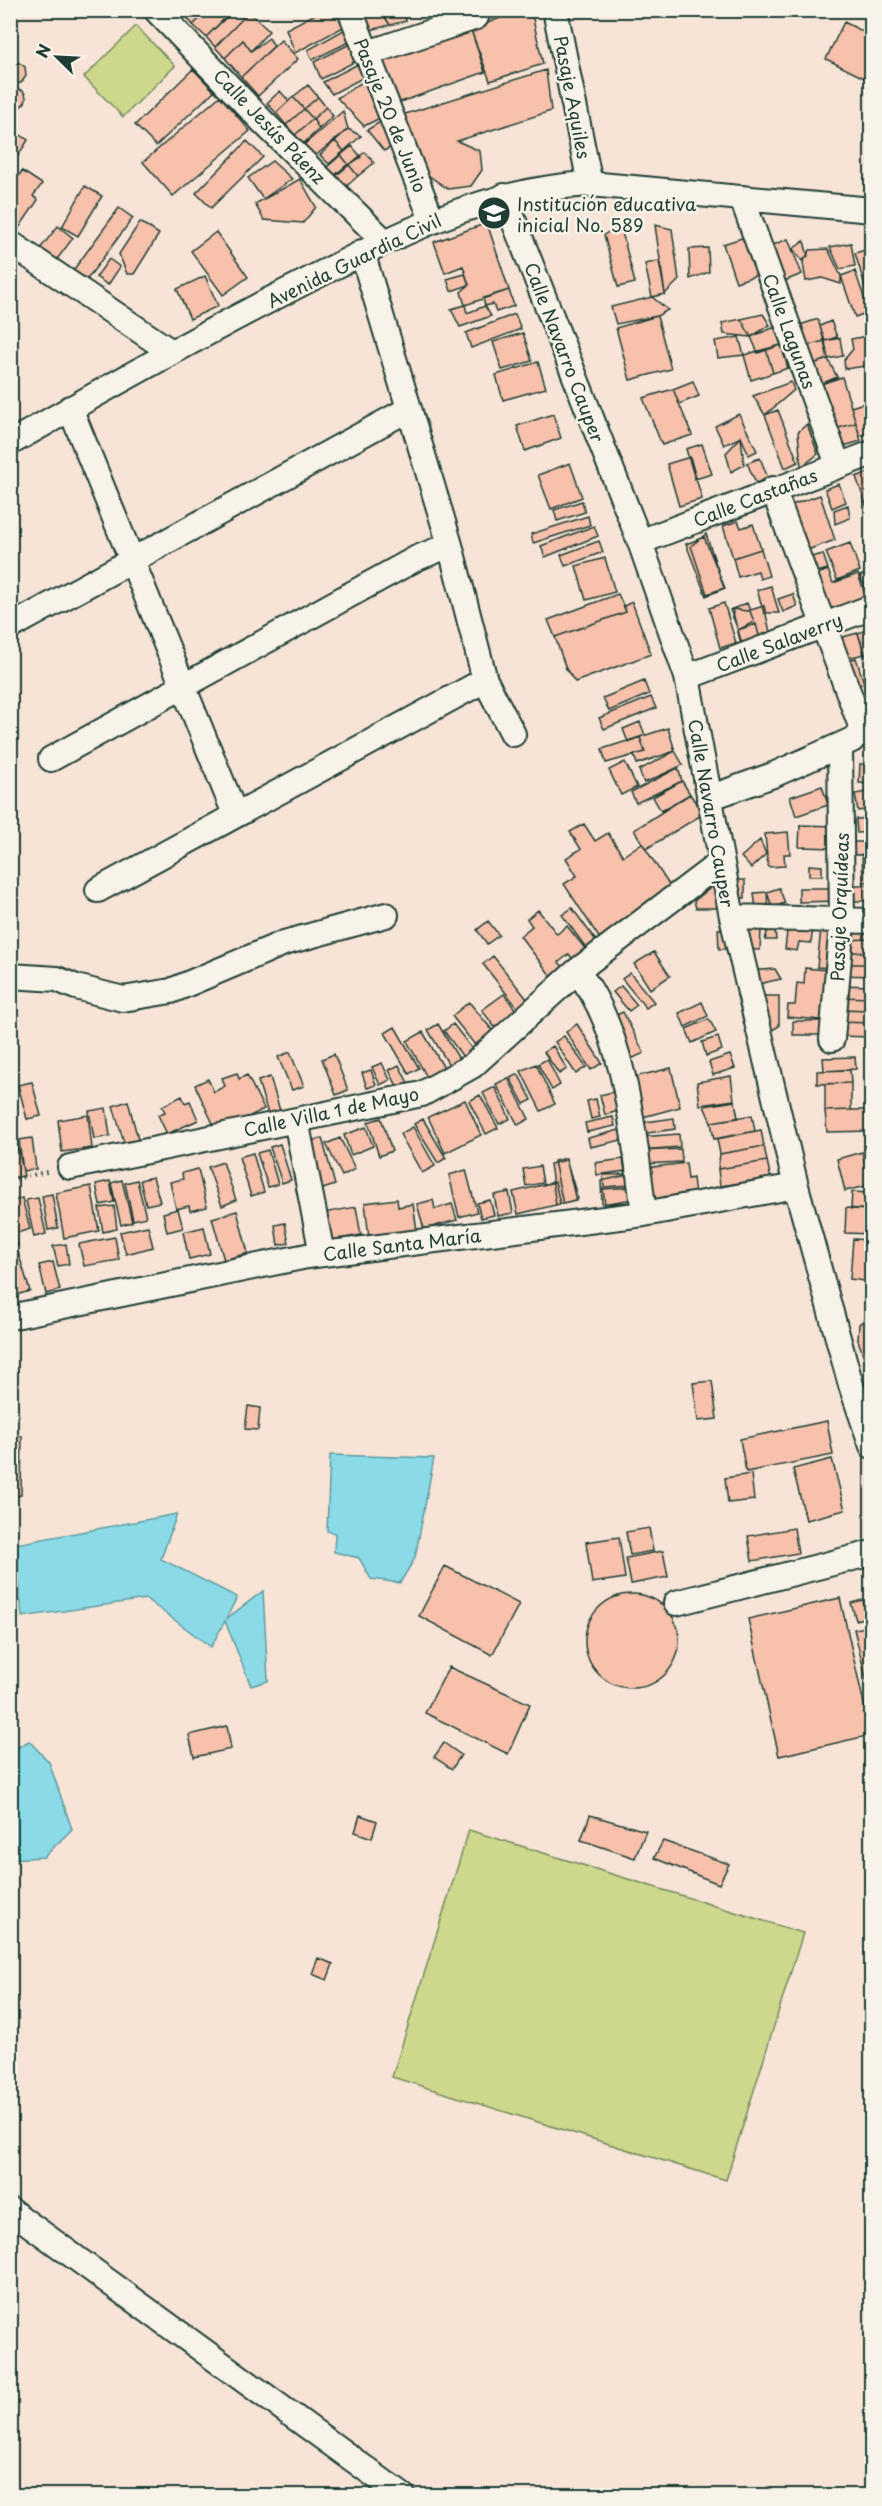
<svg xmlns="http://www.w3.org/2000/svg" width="882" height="2506" font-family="'Playpen Sans',sans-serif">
<rect width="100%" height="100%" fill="#f7e4d6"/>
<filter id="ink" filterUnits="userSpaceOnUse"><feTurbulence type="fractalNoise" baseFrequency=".0167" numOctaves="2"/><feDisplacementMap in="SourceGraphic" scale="12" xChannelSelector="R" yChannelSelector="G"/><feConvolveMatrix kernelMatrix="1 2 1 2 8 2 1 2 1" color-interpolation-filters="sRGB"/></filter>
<g filter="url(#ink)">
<path fill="#cdd88c" stroke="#768a60" stroke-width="1.5" d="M136,26L175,66L123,117L84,77Z
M469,1830L803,1933L726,2180L392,2077Z"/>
<path fill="#8adae7" stroke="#5f9b9f" stroke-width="1.5" d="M330,1455L434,1458L415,1558L400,1583L371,1579L359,1558L334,1552L335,1533L327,1531Z
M177,1514L161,1559L237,1597L226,1619L263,1591L268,1681L251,1686L225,1621L211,1647L146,1599L22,1617L16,1544Z
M29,1741L49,1762L72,1829L44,1857L11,1859V1751Z"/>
<path fill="#f7c1ab" stroke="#1f3d34" stroke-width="1.5" d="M181,10H209L193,25Z
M209,10H233L206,37L193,25Z
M234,10L249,12L215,47L206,37Z
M323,10H343L349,24L295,53L286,29Z
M404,10L406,21L390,25L381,11Z
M432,10H463L437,28Z
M485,10H512L488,20Z
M519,10H531L543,64L490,81L471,30Z
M381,11L390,25L370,30L366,16Z
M249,12L269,31L251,51L243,40L225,58L215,47Z
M844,22L872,36V82L826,59Z
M349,27L353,40L312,60L308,50Z
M471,30L485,72L395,104L381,62Z
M269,38L274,46L241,77L225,58L243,40L251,51Z
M281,40L298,59L258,96L241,77Z
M354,42L362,58L321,79L314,62Z
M18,62L25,67L26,76L21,83L13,84L10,83V63Z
M362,62L368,75L332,94L323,82Z
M193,69L214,91L156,146L135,125Z
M546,70L551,111L457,141L480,151L482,170L471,186L448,189L425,173L422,159L413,154L399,116Z
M370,77L386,115L364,126L337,98Z
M308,85L318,97L304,109L293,97Z
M8 98a9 9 0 1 1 18 0a9 9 0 1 1-18 0Z
M280,91L289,101L276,113L267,103Z
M220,96L250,131L173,196L143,162Z
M293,97L304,109L286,125L276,113Z
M318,97L326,107L313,119L304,109Z
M326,107L333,116L319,129L313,119Z
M304,109L313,119L295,135L286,125Z
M343,111L348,129L309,161L299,149Z
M313,119L319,129L303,144L295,135Z
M385,119L395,145L384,151L367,130Z
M10,128L28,140L16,159L10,155Z
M348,129L361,136L344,151L335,141Z
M247,141L263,157L211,208L196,193Z
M335,141L344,151L329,164L320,155Z
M352,146L361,157L349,165L341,155Z
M365,152L374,163L358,176L349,165Z
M341,155L348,164L335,175L327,167Z
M272,161L292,179L263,199L248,178Z
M349,165L358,176L341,191L331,180Z
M22,171L42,184L33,196L38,200L19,228L10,222V188Z
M300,179L316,207L303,223L264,220L255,204Z
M85,186L102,196L78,236L62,227Z
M119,208L133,218L85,282L72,272Z
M140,222L159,234L134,274H127L119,254Z
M487,223L509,290L465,305L461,292L469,285L463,266L445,273L434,242Z
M620,224L635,283L618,287L604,235Z
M655,225L672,229L679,280L665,294Z
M58,226L73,238L55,262L39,250Z
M216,232L248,277L223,295L191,251Z
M745,237L757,275L736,282L723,244Z
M788,239L802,274L782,282L768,247Z
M804,241L808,256L802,261L793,249Z
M851,243L855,266L840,269L830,247Z
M708,248L709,272L690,279L689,249Z
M872,248V309L855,253Z
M828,249L841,276V284L822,278L806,281L803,263L810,250Z
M109,259L120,267L108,285L96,277Z
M659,261L665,294L652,297L645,264Z
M855,271L869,312L855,317L841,276Z
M465,274L469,285L451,291L447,279Z
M205,276L218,306L190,319L177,289Z
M509,290L514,306L496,312L493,304L485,306L483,298Z
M652,297L668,310L657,316L616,324L611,307Z
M465,305L467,313L485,306L491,316L460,327L451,309Z
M515,314L521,329L471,348L466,333Z
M763,314L770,325L751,337L741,319Z
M657,316L671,369L630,380L616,328Z
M741,319L751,337L724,334L722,323Z
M818,319L824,341L803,347L797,326Z
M831,321L837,337L825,341L820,326Z
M775,327L781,345L758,353L751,337Z
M523,333L532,361L502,370L493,342Z
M867,336L872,365L845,369L844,360L853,349L851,339Z
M739,337L744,355L718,358L715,341Z
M840,338L843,356L828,359L825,341Z
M824,341L828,359L813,364L803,347Z
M781,345L788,368L773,373L766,349Z
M766,349L773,373L751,380L744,355Z
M828,359L837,377L821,384L813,364Z
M538,362L546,388L503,400L496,375Z
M842,377L856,423L835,429L821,384Z
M693,381L699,396L679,404L673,389Z
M791,382L794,390L765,415L753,396Z
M673,389L692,435L662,445L643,398Z
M867,402L872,432L860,436L851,407Z
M778,410L798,462L785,468L765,415Z
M553,414L561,438L525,451L517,426Z
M739,414L757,451L749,455L741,437L724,445L715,426Z
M856,423L861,441L840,447L835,429Z
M807,424L818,454L801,467L798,432Z
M741,437L744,465L731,472L726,453Z
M702,444L712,474L695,479L686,449Z
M690,457L702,499L679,506L667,464Z
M760,458L768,478L756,483L747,463Z
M570,463L582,497L551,509L538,475Z
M869,472L872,478L869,513L856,477Z
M839,484L846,502L832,508L825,489Z
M820,495L835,540L799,553L783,508Z
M582,501L585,512L557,521L554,510Z
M848,505L850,518L835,524L834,510Z
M588,516L590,525L533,543L531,534Z
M738,521L741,528L753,524L761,549L733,558L723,526Z
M594,526L598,536L545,557L541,546Z
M706,534L724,588L707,594L691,546Z
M704,537L725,588L706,596L686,544Z
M599,541L603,552L565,566L561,555Z
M850,543L860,571L837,580L826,552Z
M761,549L769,576L760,579L758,571L738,577L733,558Z
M823,554L828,569L813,573L808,558Z
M605,558L615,592L586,600L576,566Z
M828,570L833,583L858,574L866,597L823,613L810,577Z
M872,571V598L870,599L860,576Z
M771,586L779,613H764L757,590Z
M618,594L626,612L555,637L548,620Z
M793,594L797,606L783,612L778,599Z
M632,602L651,654L575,682L566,669L555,637L626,612L624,606Z
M724,603L736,643L720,648L709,608Z
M747,603L754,622L738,630L730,610Z
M764,606L771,636L741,644L732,609L747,611Z
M756,624L760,639L742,644L738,630Z
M872,628V670L871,671L858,633Z
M858,633L864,654L840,660L835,639Z
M856,658L864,683L850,688L841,663Z
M644,681L649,694L609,711L603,698Z
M651,697L656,708L604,729L599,718Z
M640,722L645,735L628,742L623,729Z
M668,728L675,751L637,764L634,755L645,752L640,737Z
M640,737L645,752L606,763L602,749Z
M675,751L683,765L644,783L639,770Z
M625,762L637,787L621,795L609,770Z
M860,764H872V784L859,783Z
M678,768L682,781L636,803L631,792Z
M682,781L690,794L661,811L653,797Z
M822,786L828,805L796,816L790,797Z
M872,791V809L858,811L855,794Z
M690,794L703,814L646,849L634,830Z
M872,818V832L857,833L856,819Z
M584,824L595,841L608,833L623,856L642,843L673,891L600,939L564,884L577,876L566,858L581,849L570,832Z
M800,825L837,826L836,848L799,847Z
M788,832L790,854H784L785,866L768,867L765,834Z
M760,840L766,854L751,868L741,857Z
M854,842H872V854L854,855Z
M872,854V882H863L862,855Z
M809,865L822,866V876H809Z
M722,879L729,908H696L694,901Z
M729,880H745V898H729Z
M852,885H872V901H851Z
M779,888L785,903L772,907L767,892Z
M799,888H839V901L799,902Z
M767,892L768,909L756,910L754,893Z
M572,908L597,942L587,949L562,915Z
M538,910L557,934L567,926L587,951L574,961L569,954L559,962L563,967L551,976L520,936L532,926L527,919Z
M488,921L499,935L487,944L477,930Z
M788,924L813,927L811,943L799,942L797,951L785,949Z
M843,927H872V939L843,940Z
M740,928L739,949H719L718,929Z
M740,928L761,929L760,950L739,949Z
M775,928L776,940H765L768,929Z
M821,928L833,929L829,968L817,967Z
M872,939V952H841L843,940Z
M654,952L670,976L650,989L634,964Z
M841,952H872V964H842Z
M493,956L531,1004L521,1012L483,964Z
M842,964H872V976L841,975Z
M805,968L826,970L821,1020L787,1017L788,1005H795L797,983L804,984Z
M775,969L781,979L754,985L748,971Z
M630,973L654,1002L646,1008L622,979Z
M838,985L872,986V998L837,997Z
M621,986L637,1005L629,1011L613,992Z
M504,994L518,1013L496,1029L482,1010Z
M737,996H779V1026L762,1036Z
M837,997L872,998V1010L837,1009Z
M469,1002L493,1031L475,1045L452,1016Z
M702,1002L708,1016L685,1027L679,1013Z
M837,1009L872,1010V1023L837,1022Z
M623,1012L644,1053L627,1061L606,1020Z
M709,1019L716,1032L692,1043L686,1029Z
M793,1021H823V1035H793Z
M837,1022L872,1023V1037L837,1036Z
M438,1024L459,1059L449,1065L428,1030Z
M453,1024L473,1050L463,1057L444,1031Z
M577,1024L602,1063L591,1070L566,1032Z
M395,1027L419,1068L409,1074L385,1033Z
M423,1032L444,1068L427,1077L407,1041Z
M564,1036L586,1067L576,1074L555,1042Z
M718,1037L722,1050L706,1056L702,1042Z
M553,1046L567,1069L559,1074L544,1052Z
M290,1052L304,1086L292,1090L278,1057Z
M334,1054L348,1090L336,1095L322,1059Z
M730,1055L735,1068L713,1075L709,1062Z
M855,1057L856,1069L824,1071L823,1058Z
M547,1059L560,1085L552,1090L538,1064Z
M382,1063L390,1080L380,1085L372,1067Z
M536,1064L555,1104L541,1111L521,1071Z
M399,1065L408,1083L398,1088L389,1070Z
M671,1068L680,1107L639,1118L630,1078Z
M371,1070L376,1085L367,1088L362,1073Z
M850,1070L851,1083L817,1084V1071Z
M237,1073L239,1079L247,1075L264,1109L226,1128L216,1130L195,1085L208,1079L214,1092L225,1086L222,1078Z
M518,1074L532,1100L524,1104L510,1078Z
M731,1076L734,1100L700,1105L697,1082Z
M270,1077L281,1114L269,1117L258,1081Z
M508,1078L529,1119L518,1125L496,1084Z
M32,1082L41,1116L27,1119L18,1085Z
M851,1083V1110L825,1111V1084Z
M495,1087L510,1119L499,1124L483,1093Z
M613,1092L618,1111L605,1115L600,1095Z
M480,1095L498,1128L486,1134L469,1101Z
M182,1096L185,1103L190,1101L198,1120L167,1134L158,1115L165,1112L162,1106Z
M596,1099L600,1117L591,1119L587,1101Z
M465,1100L481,1135L445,1153L428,1117Z
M128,1101L139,1143L125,1146L113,1106Z
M735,1101L738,1118L711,1122L704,1106Z
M106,1108L110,1136L94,1139L89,1111Z
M851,1110H872V1131L827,1132L825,1111Z
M88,1115L92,1148L62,1152L58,1120Z
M752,1115L755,1131L714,1139L711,1122Z
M613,1117L615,1126L587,1132L585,1123Z
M381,1118L392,1151L379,1156L368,1122Z
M674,1118L675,1129L641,1134L639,1123Z
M423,1119L446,1158L438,1163L414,1124Z
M366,1127L373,1146L351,1155L344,1135Z
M413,1127L435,1166L422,1173L400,1134Z
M620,1130L622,1140L590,1147L588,1138Z
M761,1130L764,1146L720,1154L717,1139Z
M679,1134L680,1147L641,1150L640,1137Z
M16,1138L24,1176L10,1178V1140Z
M32,1138L36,1169L23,1171L19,1140Z
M322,1138L335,1185L320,1190L307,1142Z
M340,1138L355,1169L342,1176L326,1144Z
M280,1144L291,1180L282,1183L270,1147Z
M764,1146L767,1161L718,1169L720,1154Z
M681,1149L682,1162L643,1164L642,1151Z
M268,1150L278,1184L268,1187L257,1153Z
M862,1152L870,1185L845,1191L837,1159Z
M253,1153L264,1192L251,1196L239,1157Z
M566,1158L576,1201L563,1204L554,1161Z
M623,1159L625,1171L597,1175L595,1163Z
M566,1160L578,1199L556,1205L550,1164Z
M767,1161L771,1179L720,1186L718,1169Z
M223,1162L236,1200L222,1206L208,1167Z
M686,1163L688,1179L693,1178L695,1195L649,1200L645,1168Z
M540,1166L543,1183L526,1186L523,1169Z
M198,1169L207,1207L190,1211L189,1206L176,1209L170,1182L183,1179L182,1173Z
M466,1170L477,1212L459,1217L449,1175Z
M629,1174L630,1185L604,1187L603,1175Z
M632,1174L634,1199L602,1204L601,1181Z
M153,1177L160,1202L146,1205L140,1180Z
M122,1180L132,1222L121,1225L111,1183Z
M137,1180L146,1217L133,1220L125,1183Z
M110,1181L114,1202L100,1205L96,1184Z
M555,1182L560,1204L518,1214L513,1192Z
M91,1186L99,1231L64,1238L56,1193Z
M633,1187L634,1202L605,1204L603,1189Z
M509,1192L513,1213L498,1216L494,1195Z
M852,1192L872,1193V1210L851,1209Z
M52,1194L58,1228L48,1230L42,1196Z
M22,1198L30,1229L17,1233L10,1202Z
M38,1198L46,1234L34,1237L26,1200Z
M397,1199L398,1207L413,1204L417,1231L369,1238L365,1203Z
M433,1200L435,1209L452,1204L457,1220L424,1229L417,1204Z
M490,1200L494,1215L481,1218L477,1203Z
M114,1206L117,1229L103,1232L99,1208Z
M356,1207L361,1235L328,1241L323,1213Z
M846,1208L872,1210V1234L845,1233Z
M178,1209L183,1228L167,1232L163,1213Z
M237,1211L248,1253L224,1260L212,1218Z
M285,1223L289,1243L278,1245L275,1225Z
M14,1225L18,1246L10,1247V1226Z
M148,1226L153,1247L126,1254L120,1232Z
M204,1227L210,1254L189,1259L183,1232Z
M115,1237L119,1260L84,1266L79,1244Z
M853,1239L872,1240V1282L850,1279Z
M66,1244L69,1264L58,1266L53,1246Z
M18,1252L30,1291L16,1295L10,1278V1255Z
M53,1262L60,1290L46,1294L39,1265Z
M872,1314V1368L867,1366L858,1340L859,1324Z
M712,1381L717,1419L698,1421L693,1383Z
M248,1406L260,1408L258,1430L245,1429Z
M827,1421L833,1455L746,1472L740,1439Z
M10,1435L22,1436L21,1495L10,1497Z
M832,1459L845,1510L806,1520L793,1469Z
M751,1474L754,1500L728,1503L725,1478Z
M649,1528L653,1551L630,1555L626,1532Z
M794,1528L798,1553L752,1561L748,1536Z
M619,1537L625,1578L592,1583L586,1542Z
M663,1551L668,1577L631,1584L626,1558Z
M445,1566L519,1604L492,1655L419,1616Z
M585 1641a47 47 0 1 1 94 0a47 47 0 1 1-94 0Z
M840,1598L871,1735L779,1756L748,1619Z
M863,1600L867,1617L856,1620L851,1603Z
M866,1627L872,1649V1703L854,1629Z
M449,1667L530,1704L508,1754L425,1713Z
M227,1726L231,1749L194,1757L189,1735Z
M444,1743L461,1755L452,1769L434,1757Z
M360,1815L377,1821L372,1838L355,1832Z
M590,1815L646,1831L635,1858L581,1840Z
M663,1841L729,1864L719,1884L654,1858Z
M318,1958L333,1964L327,1980L312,1974Z"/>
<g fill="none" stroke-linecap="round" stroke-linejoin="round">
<g stroke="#1f3d34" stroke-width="28">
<path id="minor" d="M156,10L263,122L384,241
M350,10L432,220
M555,10L590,184
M365,54L476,17L474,10
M504,196L640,542L687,677L732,917L796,1186L851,1385L872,1446
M742,198L838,465
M10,243L170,351
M362,252L450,545L485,680L513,734
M70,408L235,814
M10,443C103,390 195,338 289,290C385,241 480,189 590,184L872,210
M773,489L864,734
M640,542L872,453
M10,627L407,410
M687,677L872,607
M51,759L417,558L450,545
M709,798L773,775L852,740
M98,890L485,680
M732,917L872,921
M577,971C626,1031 634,1138 644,1214
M10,976L57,979L76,987L123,999L171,991L284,943L386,915
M832,1039L842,922L840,747
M296,1120L322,1254
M70,1167L422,1094L472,1066L577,971L721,862
M10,1317L307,1256L644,1214L796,1186
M676,1603L872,1553
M10,2210L403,2496"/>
</g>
<path stroke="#1f3d34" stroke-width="4" stroke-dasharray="1.5 4.5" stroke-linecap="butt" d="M10,1180L51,1171"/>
<use href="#minor" stroke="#f7f3e8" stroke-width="24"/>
</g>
</g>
<defs>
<g id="school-disc" transform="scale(1.725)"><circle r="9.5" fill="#1f3d34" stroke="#f7f3e8"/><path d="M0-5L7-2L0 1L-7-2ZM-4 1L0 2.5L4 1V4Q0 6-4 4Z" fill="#fff"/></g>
</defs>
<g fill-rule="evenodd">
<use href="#school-disc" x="494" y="213"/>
</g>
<g text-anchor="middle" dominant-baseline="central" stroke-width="5" stroke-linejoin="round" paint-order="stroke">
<g font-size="18" fill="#1f3d34" stroke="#f7f3e8">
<text transform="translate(573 97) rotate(79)">Pasaje Aquiles</text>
<text transform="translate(391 115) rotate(68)">Pasaje 20 de Junio</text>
<text transform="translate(270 126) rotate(46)">Calle Jesús Páenz</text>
<text transform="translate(354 260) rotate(-26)">Avenida Guardia Civil</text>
<text transform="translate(790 331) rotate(70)">Calle Lagunas</text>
<text transform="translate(565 352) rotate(69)">Calle Navarro Cauper</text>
<text transform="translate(755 497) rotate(-21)">Calle Castañas</text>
<text transform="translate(779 642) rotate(-21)">Calle Salaverry</text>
<text transform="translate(712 813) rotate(80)">Calle Navarro Cauper</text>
<text transform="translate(839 907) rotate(-88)">Pasaje Orquídeas</text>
<text transform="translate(331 1111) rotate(-12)">Calle Villa 1 de Mayo</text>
<text transform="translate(402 1244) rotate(-7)">Calle Santa María</text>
</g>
<g font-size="18" fill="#1f3d34" stroke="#f7f3e8" text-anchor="start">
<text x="517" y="203">Institución educativa<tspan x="517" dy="21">inicial No. 589</tspan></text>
</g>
</g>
<rect width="882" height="2506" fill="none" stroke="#f7f3e8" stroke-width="36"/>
<rect x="18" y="18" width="846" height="2470" fill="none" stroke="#1f3d34" stroke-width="2" filter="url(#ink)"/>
<g transform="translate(57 57) rotate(294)" stroke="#f7f3e8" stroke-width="4.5" paint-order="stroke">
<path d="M0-4.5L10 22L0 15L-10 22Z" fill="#1f3d34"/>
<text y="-9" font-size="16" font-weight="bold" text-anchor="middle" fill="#1f3d34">N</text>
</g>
</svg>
